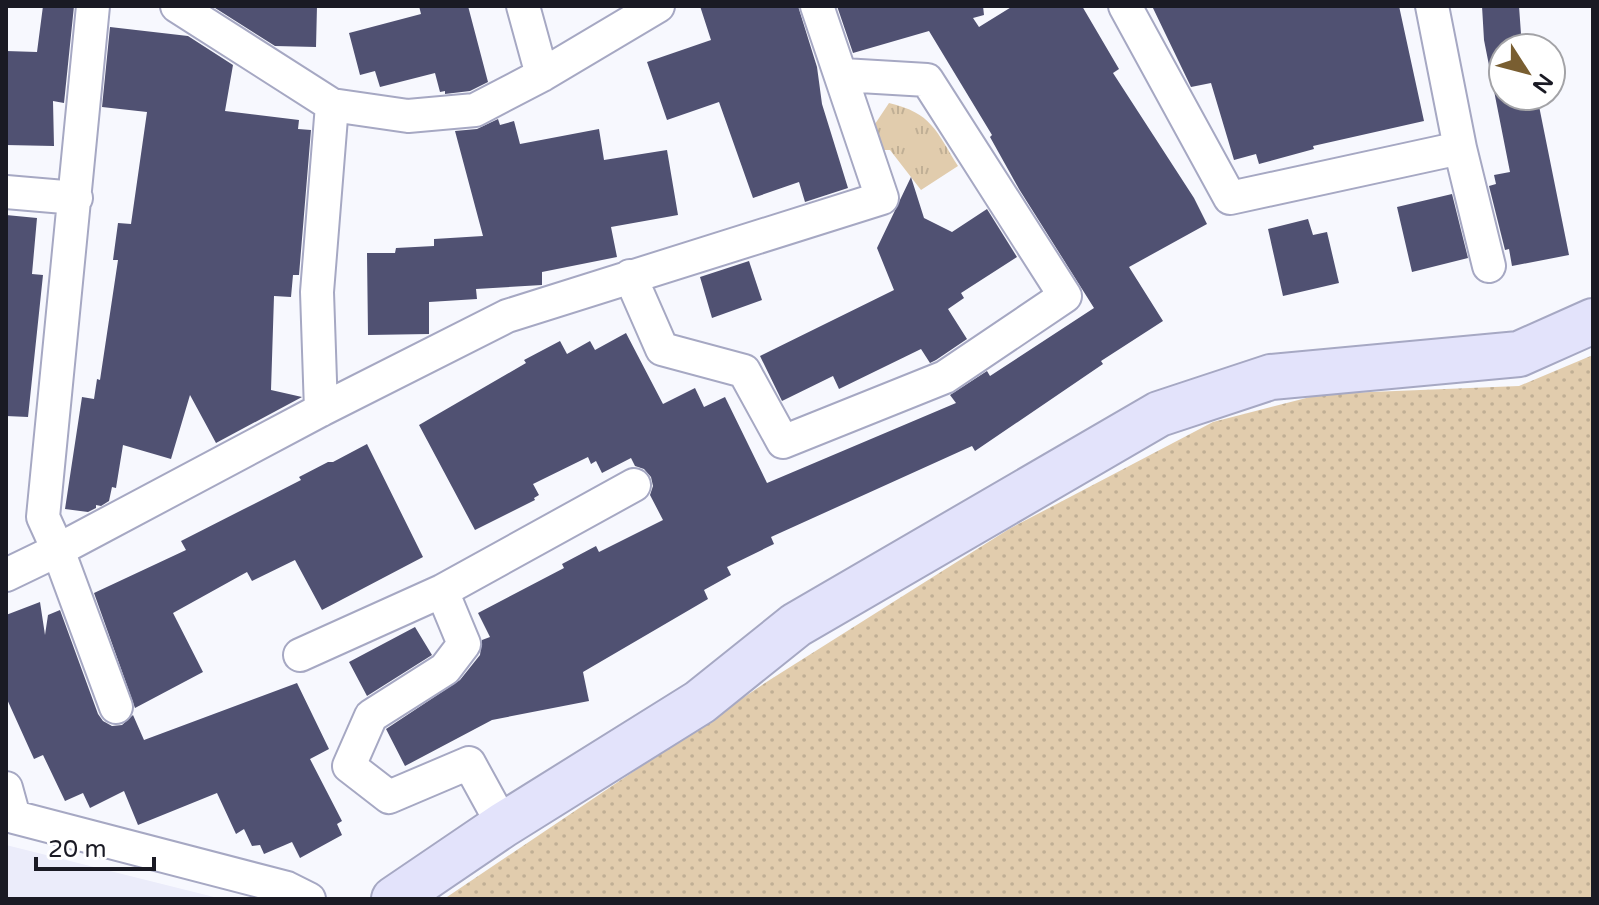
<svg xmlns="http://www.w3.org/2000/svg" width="1599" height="905" font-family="'Varela Round',sans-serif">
<defs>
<pattern id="grass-dots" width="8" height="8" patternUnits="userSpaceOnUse" patternTransform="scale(2)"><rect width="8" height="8" fill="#e1ccad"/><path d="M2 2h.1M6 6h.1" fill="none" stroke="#c0af95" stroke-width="1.8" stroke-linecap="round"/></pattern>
<pattern id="park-tufts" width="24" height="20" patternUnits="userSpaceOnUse" patternTransform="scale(2)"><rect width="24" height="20" fill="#e1ccad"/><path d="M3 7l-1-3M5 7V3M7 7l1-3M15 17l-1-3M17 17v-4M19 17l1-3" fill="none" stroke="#c0af95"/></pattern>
</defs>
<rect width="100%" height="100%" fill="#f7f8fe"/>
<path fill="#ebecfa" d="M6,845L222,899H6Z"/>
<path fill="url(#grass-dots)" d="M1593,355V899H444L768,681L1009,529L1213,422L1322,394L1519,386Z"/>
<path fill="url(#park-tufts)" d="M889,103C932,113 936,131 958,166L921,190L890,150H884L873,127Z"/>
<path fill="#505172" d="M43,6H74L64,103L53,101L54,146L6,145V51L37,52Z
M212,6H317L316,47L275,46Z
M419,6H468L488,82L470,91L445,94V91L440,92L435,73L380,87L375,71L360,75L349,33L421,14Z
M700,6H798L817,67L822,104L848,188L805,202L799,182L753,198L719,102L667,120L647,62L711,40Z
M837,6H983L984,15L973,18L979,27L1013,6H1082L1119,69L1113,73L1194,198L1207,224L1129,267L1163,321L1101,361L1103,364L975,451L972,446L771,537L774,544L727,567L731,575L704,590L708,599L583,672L589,701L492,720L405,766L386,729L460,680L480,655L482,640L490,637L478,613L564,568L562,564L596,546L599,552L663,520L650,495L653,486L651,477L644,469L635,466L631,458L602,473L596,461L591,464L588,457L533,484L539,495L534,498L535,500L475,530L419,425L526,363L524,360L560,341L567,354L590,341L595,350L626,333L663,404L695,388L704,407L725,397L767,483L956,403L950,395L987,371L990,376L1094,308L1019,189L990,137L992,135L929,31L853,53Z
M1152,6H1399L1424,121L1313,146L1314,149L1259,164L1256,154L1234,160L1211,83L1191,87Z
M1482,6H1519L1522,48H1503V96H1537L1569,255L1512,266L1509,249L1505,250L1489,186L1496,184L1494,175L1510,172L1484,40Z
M110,27L188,36L233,65L225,111L299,120L298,129L311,130L299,275H293L291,297L274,296L271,390L302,397L216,443L190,395L171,459L123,445L116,488L112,487L109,501L101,506L96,505V508L88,512L65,509L82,397L94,399L97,379L100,380L118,260H113L118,223L131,224L147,112L102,107Z
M498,119L500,125L514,121L520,144L599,129L604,160L667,150L678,215L611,227L617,257L542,272V285L476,289L477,299L429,302V334L368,335L367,253H395L396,248L434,246V239L483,236L455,131L477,129Z
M911,177L924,218L952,232L987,209L1017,257L961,293L964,298L948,309L967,339L936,360L930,363L921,349L839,389L833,376L782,401L760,356L894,290L877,248Z
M1452,194L1468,258L1412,272L1397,207Z
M6,215L37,218L32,274L43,275L28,417L6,416Z
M1308,219L1313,235L1327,232L1339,283L1283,296L1268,229Z
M749,261L762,300L712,318L700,277Z
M367,444L423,557L322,610L295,560L252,581L247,572L173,613L203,672L135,708L94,593L186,550L181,541L301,480L299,477L328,462H333Z
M40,602L45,635L48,615L60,610L98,714L103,721L112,726L122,725L133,715L144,740L297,683L329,749L310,759L342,821L337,824L342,835L300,858L292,842L264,854L260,845L252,846L244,829L236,834L217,793L138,825L124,791L90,808L83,793L65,801L43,755L34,759L6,697V615Z
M415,627L432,655L367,696L349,662Z"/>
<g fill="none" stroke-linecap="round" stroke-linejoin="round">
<g stroke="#a6a8c3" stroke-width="36">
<path id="street" d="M93,6L43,517L58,550L116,707
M177,6L332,105L408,116L475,110L542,75L658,6
M523,6L542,75
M1125,6L1230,198L1460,148
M1432,6L1460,148L1489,266
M6,192L76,198
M630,276L662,349L744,371L783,442L945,377L1065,296L927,80L843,75
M321,410L317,292L332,105
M6,575L58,550L321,410L507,316L882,198L817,6
M442,591L464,644L445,669L371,716L349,766L389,797L469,763L503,825
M300,655L442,591L634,485
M6,788L14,817L287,888L309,899"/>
</g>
<g stroke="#a6a8c3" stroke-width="48">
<path id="secondary" d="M394,899L503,825L700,702L796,625L1159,414L1271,377L1519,354L1593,321"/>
</g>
<use href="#street" stroke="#fff" stroke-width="32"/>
<use href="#secondary" stroke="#e3e3fb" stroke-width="44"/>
</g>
<rect width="1599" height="905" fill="none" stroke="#1a1a24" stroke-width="16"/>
<g transform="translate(1527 72) rotate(126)"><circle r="38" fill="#ffffff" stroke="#a3a3a7" stroke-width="2"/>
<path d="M0-6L14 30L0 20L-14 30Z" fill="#795e31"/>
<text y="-12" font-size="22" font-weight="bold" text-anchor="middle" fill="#1a1a24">N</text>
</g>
<path d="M36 857v12h118v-12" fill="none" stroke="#1a1a24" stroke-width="4"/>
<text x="48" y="857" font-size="24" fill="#1a1a24" stroke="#ffffff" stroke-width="6" paint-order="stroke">20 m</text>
</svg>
